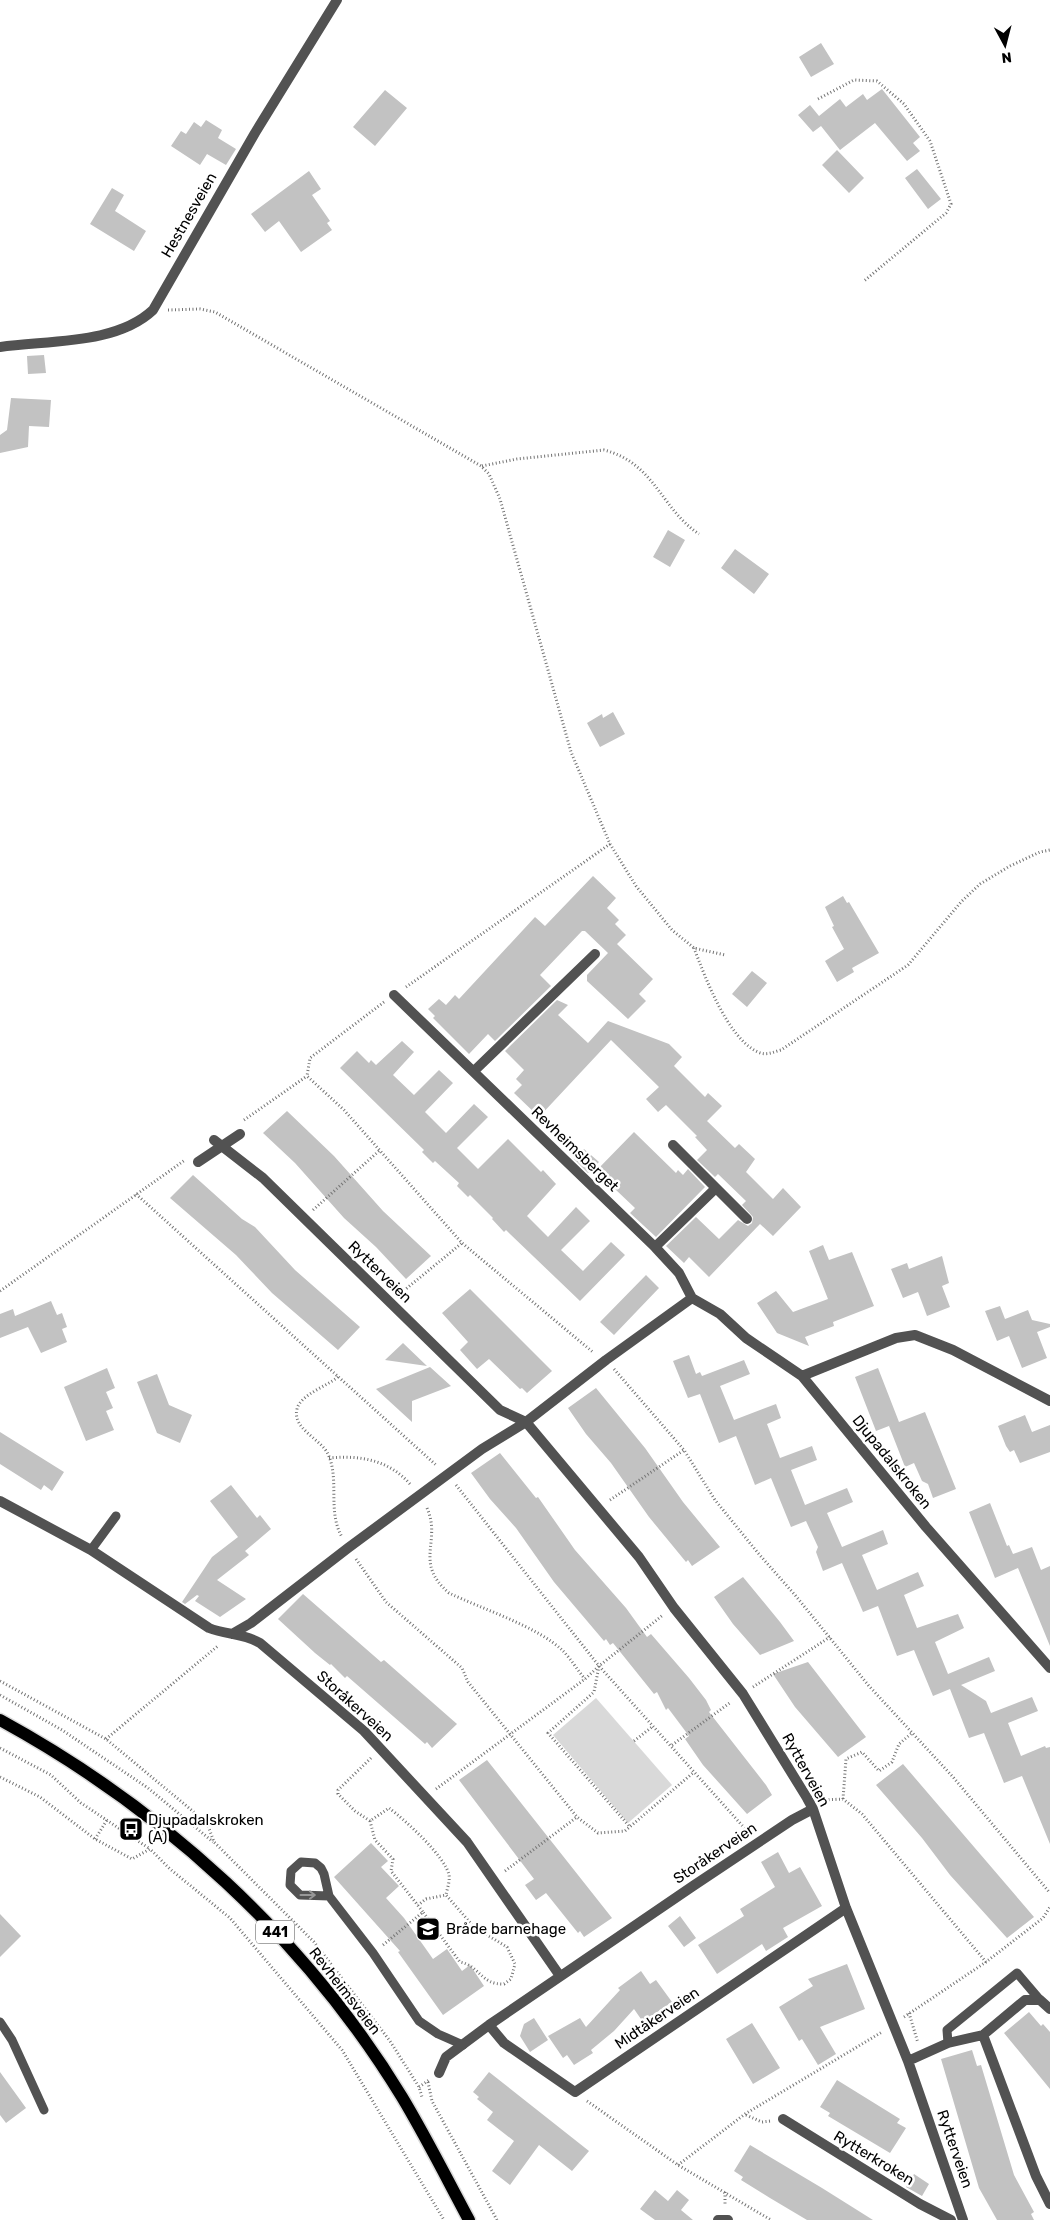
<svg xmlns="http://www.w3.org/2000/svg" width="1050" height="2220" font-family="Rubik,sans-serif">
<rect width="100%" height="100%" fill="#fff"/>
<path fill="#d9d9d9" d="M596,1698L672,1785L628,1823L553,1735Z"/>
<path fill="#c2c2c2" d="M821,43L834,64L811,77L799,57Z
M882,89L920,137L913,143L920,151L907,161L875,123L840,150L821,126L813,132L798,115L810,105L819,116L840,99L846,107L863,94L867,100Z
M385,90L407,108L375,146L353,127Z
M206,120L222,130L218,138L236,149L226,165L207,154L200,165L171,146L181,131L186,134L194,122L201,127Z
M837,150L864,178L849,193L822,165Z
M917,169L941,199L928,209L905,178Z
M309,171L321,189L312,195L330,221L327,223L332,230L301,252L279,221L265,232L251,214Z
M112,188L124,195L115,211L146,231L134,251L90,224Z
M44,355L46,373L28,374L27,356Z
M11,398L51,400L49,427L29,426L28,447L0,453V435L7,430Z
M668,530L685,540L670,567L653,557Z
M735,549L769,574L754,594L721,568Z
M613,712L625,734L600,747L587,723L602,714L603,718Z
M593,876L616,898L607,908L619,920L615,924L626,935L617,944L653,979L639,994L646,1001L628,1019L587,981V975L608,953L585,931H582L540,975L551,986L495,1041L488,1034L469,1054L433,1018L435,1016L428,1009L439,999L446,1005L455,995L459,999L535,917L545,926Z
M843,896L847,903L849,902L879,953L852,968L854,972L837,982L825,961L844,949L832,927L834,926L825,907Z
M752,971L767,983L747,1007L732,994Z
M557,1000L568,1005L558,1015L588,1043L608,1021L669,1044L682,1057L674,1066L705,1097L708,1093L722,1106L707,1121L735,1148L739,1144L755,1159L746,1172L773,1199L783,1188L801,1207L773,1236L760,1224L709,1277L689,1257L684,1263L666,1246L696,1217L719,1239L738,1220L748,1226L752,1223L753,1217L742,1205L746,1201L718,1174L715,1177L697,1160L707,1150L695,1137L697,1136L666,1105L658,1112L646,1099L659,1087L611,1040L539,1117L514,1093L522,1085L516,1079L524,1070L505,1051Z
M402,1041L414,1052L393,1075L414,1095L439,1070L453,1083L425,1112L446,1133L474,1104L488,1117L457,1148L478,1169L508,1139L541,1172L543,1170L556,1184L527,1216L548,1237L576,1207L590,1221L561,1250L583,1271L611,1242L625,1255L580,1301L510,1234L506,1230L504,1232L492,1219L493,1218L470,1195L468,1197L457,1186L459,1183L435,1161L433,1163L422,1152L424,1150L340,1068L357,1051L369,1063L371,1060L376,1065Z
M287,1111L334,1156L383,1211L431,1256L406,1279L376,1247L344,1218L295,1163L263,1133Z
M634,1132L676,1173L678,1170L683,1175L688,1169L705,1187L656,1237L630,1213L635,1208L596,1171Z
M584,1149L599,1162L588,1173L574,1159Z
M193,1175L242,1219L255,1227L295,1270L360,1327L338,1350L272,1293L236,1255L170,1198Z
M823,1245L829,1260L852,1252L874,1306L833,1322L834,1326L805,1337L809,1346L777,1333L757,1303L776,1291L793,1312L828,1299L809,1251Z
M942,1256L949,1283L942,1286L950,1307L927,1316L918,1292L903,1298L891,1269L907,1263L909,1269Z
M646,1275L659,1288L614,1335L600,1322Z
M470,1289L552,1371L527,1393L522,1388L520,1389L489,1359L477,1369L460,1350L468,1342L442,1313Z
M51,1301L57,1315L62,1313L67,1327L62,1329L67,1342L41,1353L28,1327L0,1338V1314L13,1309L15,1316Z
M1000,1306L1005,1319L1028,1310L1032,1320L1050,1324V1327L1037,1332L1047,1358L1022,1368L1009,1336L997,1341L985,1311Z
M403,1343L427,1366L385,1360Z
M689,1355L696,1374L700,1372L702,1376L744,1360L750,1374L720,1386L734,1420L776,1404L781,1418L767,1424L780,1458L812,1446L817,1460L791,1470L805,1505L847,1488L853,1502L827,1513L842,1547L883,1530L888,1544L862,1555L877,1590L918,1572L924,1586L904,1595L917,1628L958,1614L964,1628L935,1642L948,1674L989,1657L995,1671L961,1685L986,1701L991,1713L1032,1697L1038,1711L1008,1723L1021,1756L1045,1746L1046,1748L1050,1747V1844L1022,1776L1004,1783L984,1733L969,1738L950,1689L933,1696L914,1650L897,1656L878,1606L863,1612L842,1563L823,1571L816,1552L818,1547L806,1521L791,1527L771,1478L755,1485L736,1436L719,1443L700,1394L688,1398L673,1361Z
M430,1367L451,1386L412,1401V1422L376,1389Z
M107,1368L115,1388L106,1392L113,1408L106,1411L114,1430L86,1441L64,1387Z
M878,1368L899,1422L925,1412L956,1489L933,1498L928,1484L922,1481L914,1463L905,1467L889,1426L894,1424L876,1431L855,1377Z
M157,1374L169,1405L192,1415L180,1443L157,1433L137,1382Z
M596,1388L645,1448L683,1502L720,1547L692,1566L688,1560L686,1562L649,1517L611,1463L586,1434L568,1408Z
M1025,1415L1032,1432L1050,1425V1452L1020,1463L1014,1450L1010,1452L1006,1446L998,1426Z
M0,1432L64,1472L52,1491L44,1485L41,1490L0,1464Z
M500,1453L536,1498L538,1497L575,1550L626,1608L647,1637L651,1634L689,1678L706,1700L711,1710L709,1712L766,1785L772,1795L747,1814L703,1765L685,1739L689,1736L668,1708L666,1710L657,1692L654,1694L613,1643L610,1645L606,1639L604,1641L554,1582L516,1528L490,1499L471,1473Z
M231,1485L257,1518L260,1515L271,1529L245,1551L249,1555L217,1580L246,1599L220,1617L195,1601L199,1596L197,1595L185,1604L182,1602L212,1557L238,1537L210,1501Z
M990,1503L1007,1546L1009,1545L1013,1554L1032,1547L1041,1570L1050,1566V1646L1018,1568L995,1578L969,1512Z
M743,1577L780,1622L794,1641L760,1655L733,1624L714,1597Z
M303,1594L381,1662L384,1660L457,1724L432,1748L427,1742L425,1744L347,1676L345,1678L331,1664L330,1665L315,1653L278,1619Z
M808,1662L866,1737L838,1757L795,1707L773,1674Z
M487,1760L612,1918L584,1937L580,1931L578,1933L546,1893L536,1900L525,1885L534,1879L459,1780Z
M903,1764L1034,1917L1007,1938L950,1875L922,1838L876,1785Z
M371,1843L388,1861L381,1867L399,1886L386,1898L404,1918L433,1959L447,1949L462,1971L470,1965L484,1986L443,2015L398,1952L400,1951L334,1877Z
M778,1852L789,1873L800,1867L822,1906L783,1928L788,1937L766,1951L762,1944L717,1974L698,1945L744,1916L740,1909L775,1887L761,1862Z
M0,1914L21,1936L0,1957Z
M680,1916L696,1938L684,1947L668,1926Z
M847,1964L865,2009L820,2027L836,2054L818,2065L802,2039L799,2041L779,2007L813,1986L808,1979Z
M641,1971L650,1984L656,1980L672,2002L643,2022L634,2009L614,2031L591,2050L593,2053L574,2065L567,2055L563,2058L548,2036L580,2018L586,2027L620,1990L618,1988Z
M1029,2012L1041,2026L1043,2024L1050,2032V2089L1004,2033Z
M534,2018L548,2040L530,2052L520,2036L524,2024Z
M752,2023L780,2068L753,2084L726,2039Z
M972,2050L977,2066L981,2065L1014,2175L1034,2212L1031,2214L1034,2220H997L979,2188L941,2059Z
M0,2072L26,2108L6,2123L0,2115Z
M489,2072L589,2151L572,2171L539,2145L510,2185L492,2171L514,2141L487,2120L493,2112L477,2099L479,2097L473,2092Z
M837,2080L900,2119L897,2123L906,2128L890,2153L828,2116L830,2113L820,2107Z
M750,2145L822,2188L873,2220H807L770,2198L741,2180L743,2177L734,2171Z
M914,2174L929,2184L922,2196L906,2187Z
M655,2190L668,2201L677,2190L689,2200L681,2210L693,2220H655L640,2209Z"/>
<g fill="none" stroke-linecap="round" stroke-linejoin="round">
<g stroke="#dbdbdb" stroke-width="15">
<path id="primary" d="M0,1720C163,1809 305,1938 402,2097C426,2137 447,2179 469,2220"/>
</g>
<path stroke="#747474" stroke-width="3" stroke-dasharray="1 2.5" stroke-linecap="butt" d="M818,99L854,80L877,81L904,104L930,141L951,204L946,213L864,281
M168,310L200,309L215,312L481,466L489,474L500,499L571,752L610,844L636,886L672,930L694,948L725,955
M482,466L517,459L604,450C655,463 661,509 699,534
M694,948C705,977 728,1039 758,1052C766,1056 773,1052 781,1050L908,965L961,902L980,884L1010,866L1040,852L1050,850
M406,987L610,844
M384,1002L310,1058L307,1076L344,1110L462,1243L594,1353
M244,1120L307,1076
M136,1194L436,1465
M313,1210L380,1150
M0,1291L185,1160
M401,1293L462,1243
M614,1369L684,1450L715,1500L758,1553L795,1595L869,1686L953,1777L1050,1893
M338,1377C327,1386 300,1395 297,1409C292,1429 321,1439 328,1454C340,1480 327,1511 342,1537
M329,1458C360,1455 389,1460 410,1484
M456,1485L599,1666L748,1832
M610,1500L684,1450
M427,1508C442,1542 413,1562 449,1593C482,1609 539,1627 563,1651C571,1659 578,1671 585,1679
M356,1559L386,1602L462,1668L468,1682L577,1817L598,1833L625,1831L694,1772
M599,1666L594,1692L548,1733L630,1827
M0,1681L106,1739L207,1823L214,1842L314,1942L390,2041L419,2087L422,2097
M753,1687L830,1637
M0,1695L62,1730L148,1788L213,1842
M106,1739L219,1645
M634,1741L652,1727
M672,1745L731,1702
M0,1748L51,1775L81,1803L150,1849
M371,1758L338,1790V1794L355,1811L370,1821L389,1808C405,1820 445,1856 449,1875C450,1882 447,1889 446,1895
M0,1777L40,1797L95,1839L132,1859L150,1849L170,1869L230,1918L342,2050L444,2220
M436,1789L585,1679L599,1666L663,1615
M843,1799L846,1759L862,1752L879,1771L892,1762L899,1744L912,1733
M825,1800L843,1799L862,1814L986,1962
M370,1821L375,1840L393,1859L391,1871L423,1912
M95,1839L107,1820
M505,1871L577,1817
M383,1945L423,1912L460,1962C480,1966 481,1985 504,1984L511,1979L515,1964L507,1947L474,1927L446,1895L426,1899L418,1905
M909,2013L918,2043
M904,2017L986,1962L1043,1918L1050,1907
M428,2082L432,2101L497,2220
M419,2087L429,2080
M587,2101L678,2165L771,2220
M746,2115L762,2122L771,2121
M678,2165L745,2114L882,2032
M725,2192V2206"/>
<path stroke="#525252" stroke-width="9" d="M91,1550L116,1516
M329,1896L300,1895L290,1885L291,1871L301,1862L315,1863L321,1868L324,1874L329,1896L373,1953L419,2021L438,2034L463,2045
M0,2022L12,2040L44,2110
M948,2043L947,2030L1017,1973L1040,2000"/>
<path stroke="#525252" stroke-width="10" d="M0,347C47,340 116,345 153,310L255,133L337,0
M394,995L655,1247L679,1273L692,1298
M474,1071L595,954
M214,1140L263,1178L500,1410L526,1422L639,1557L674,1608L743,1694L807,1798L813,1809L846,1908L908,2061L963,2220
M673,1145L747,1219
M198,1162L240,1134
M655,1247L716,1188
M692,1298L720,1314L746,1338L802,1376L926,1527L1050,1668
M802,1376L896,1338L915,1335L953,1350L1050,1401
M0,1501L91,1550L209,1628C226,1635 243,1633 260,1643L364,1731L467,1842L560,1976
M232,1634L251,1623L348,1548L482,1449L526,1422L606,1360L692,1298
M1050,2009L1040,2000H1025L983,2035L1036,2176L1050,2204
M489,2025L504,2043L575,2092L846,1908
M908,2061L948,2043L983,2035
M439,2073L446,2057L489,2025L693,1886L792,1820L813,1809
M783,2119L920,2204L951,2220
M718,2220H728"/>
<use href="#primary" stroke="#000" stroke-width="12"/>
</g>
<defs><path id="oneway-shaft" d="M-6 0H5M1.5-3L5.5 0L1.5 3" fill="none" stroke-width="1.6" stroke-linecap="round" stroke-linejoin="round" transform="scale(1.25)"/></defs>
<use stroke="#979797" href="#oneway-shaft" transform="translate(308 1895)"/>
<defs>
<g id="bus-square" transform="scale(1.25)"><rect x="-9" y="-9" width="18" height="18" rx="4" fill="#000" stroke="#fff"/><path d="M-5-6H5V4H4V6H2V4H-2V6H-4V4H-5ZM-3.5-4V0h7V-4ZM-3.5 1.2v1.5H-2V1.2ZM2 1.2v1.5H3.5V1.2Z" fill="#fff"/></g>
<g id="school-square" transform="scale(1.25)"><rect x="-9" y="-9" width="18" height="18" rx="4" fill="#000" stroke="#fff"/><path d="M0-5L7-2L0 1L-7-2ZM-4 1L0 2.5L4 1V4Q0 6-4 4Z" fill="#fff"/></g>
</defs>
<g fill-rule="evenodd">
<use href="#bus-square" x="131" y="1829"/>
<use href="#school-square" x="428" y="1929"/>
</g>
<g text-anchor="middle" dominant-baseline="central" stroke-width="5" stroke-linejoin="round" paint-order="stroke">
<rect fill="#fff" stroke="#4c4c4c" stroke-width="1" x="256" y="1920.5" width="38" height="23" rx="4"/>
<g font-size="14" font-weight="bold" fill="#000">
<text x="275" y="1932">441</text>
</g>
<g font-size="15" fill="#000" stroke="#fff">
<text transform="translate(189 215) rotate(-60)">Hestnesveien</text>
<text transform="translate(575 1149) rotate(44)">Revheimsberget</text>
<text transform="translate(380 1272) rotate(44)">Rytterveien</text>
<text transform="translate(892 1462) rotate(51)">Djupadalskroken</text>
<text transform="translate(355 1706) rotate(42)">Storåkerveien</text>
<text transform="translate(806 1770) rotate(61)">Rytterveien</text>
<text transform="translate(715 1853) rotate(-34)">Storåkerveien</text>
<text transform="translate(345 1991) rotate(52)">Revheimsveien</text>
<text transform="translate(657 2018) rotate(-34)">Midtåkerveien</text>
<text transform="translate(955 2149) rotate(71)">Rytterveien</text>
<text transform="translate(874 2158) rotate(31)">Rytterkroken</text>
</g>
<g font-size="15" fill="#000" stroke="#fff" text-anchor="start">
<text x="148" y="1820">Djupadalskroken<tspan x="148" dy="17">(A)</tspan></text>
<text x="446" y="1929">Bråde barnehage</text>
</g>
</g>
<g transform="translate(1005 45) rotate(173)" stroke="#ffffff" stroke-width="4" paint-order="stroke">
<path d="M0-4L9 19L0 12L-9 19Z" fill="#000000"/>
<text y="-8" font-size="14" font-weight="bold" text-anchor="middle" fill="#000000">N</text>
</g>
</svg>
